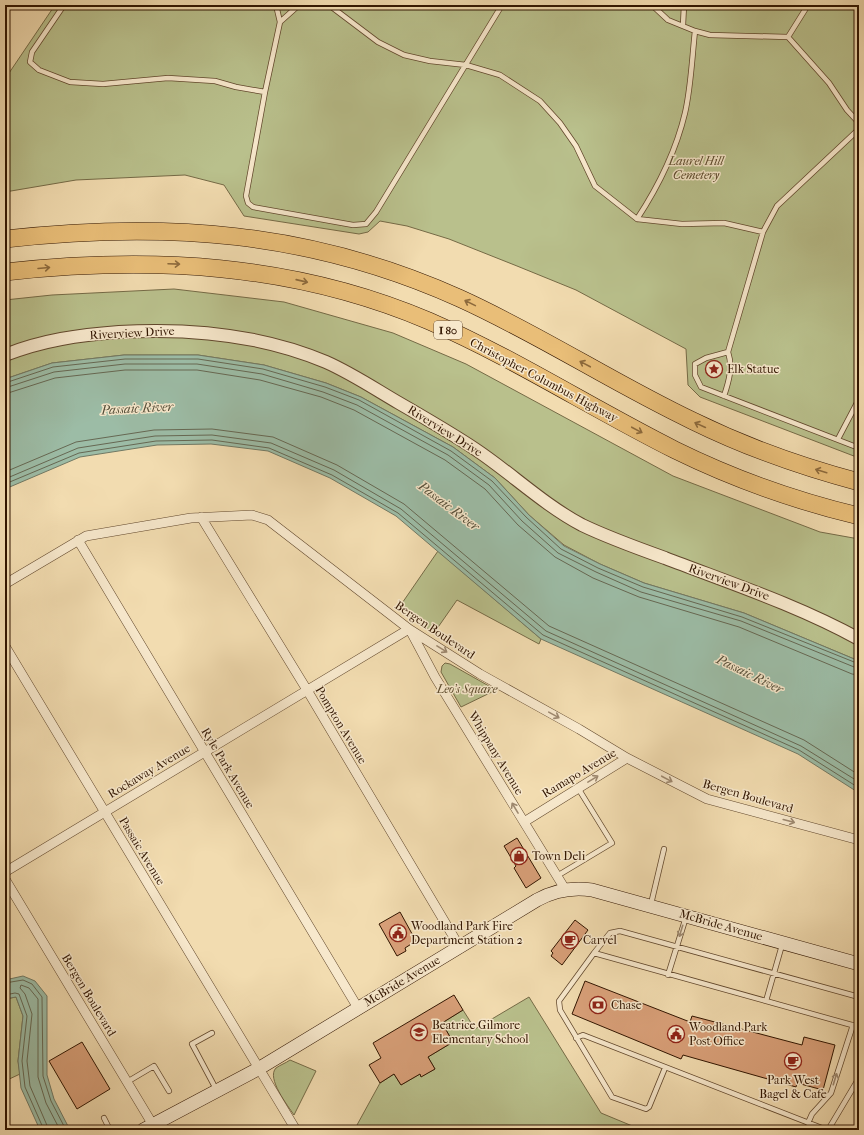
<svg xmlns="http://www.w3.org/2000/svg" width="864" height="1135" font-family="'IM FELL French Canon',serif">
<rect width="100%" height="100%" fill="#f2dcb0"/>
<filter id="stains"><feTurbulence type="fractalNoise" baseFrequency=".005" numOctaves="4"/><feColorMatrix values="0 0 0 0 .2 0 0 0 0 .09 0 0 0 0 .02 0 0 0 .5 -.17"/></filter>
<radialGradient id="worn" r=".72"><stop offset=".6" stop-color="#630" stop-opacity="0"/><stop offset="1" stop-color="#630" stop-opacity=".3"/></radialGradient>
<path fill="#b9c08c" stroke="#756a46" d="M55,5H859V458L700,397L688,385L686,349L576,290L517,266L449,239L407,226L380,221L368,232L359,234L244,216L224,185L185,175L76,180L5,192V79Z
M174,289L284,302L393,333L466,364L673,476L820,532L859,539V661L744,613L644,583L600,564L564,545L529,515L495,478L453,447L361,397L326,383L264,365L198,355H124L52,363L5,379V300L52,295Z
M438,551L541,639L539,644L457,600L434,633L398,609Z
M445,663L450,664L496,690L461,707L441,672L442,666Z
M16,997L23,1016L18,1061L20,1074L5,1081V999Z
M529,997L601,1113L642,1130H365L357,1125L380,1083L394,1074L401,1085L420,1074L422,1076L435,1069L428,1057L453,1042L442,1023L463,1010L475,1029Z
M290,1060L316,1071L294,1115C288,1106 266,1078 276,1068C280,1065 286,1063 290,1060Z"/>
<path fill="#9cbca6" stroke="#717964" d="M124,355H198L264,365L326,383L361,397L453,447L495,478L529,515L564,546L600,564L644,583L744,613L859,661V793L798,754L541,639L396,516L330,478L268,451L211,444L157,445L80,457L5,489V379L52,363Z
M23,976L35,981L47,996V1075L54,1099L70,1130H40L21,1088L18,1061L23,1016L16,997L5,999V980Z"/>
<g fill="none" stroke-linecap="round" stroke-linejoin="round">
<path stroke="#666853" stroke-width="1" d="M5,383L53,367L125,359H198L263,369L325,387L359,400L451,451L492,481L526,517L561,549L598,568L643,587L742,617L859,664
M5,388L54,372L125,364H197L262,374L323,392L357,405L448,455L489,485L522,521L558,553L596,572L641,592L741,621L859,669
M5,394L55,378L125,370H197L260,380L321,397L354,410L445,460L485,489L518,525L555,557L593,578L639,597L739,627L852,674L859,675
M5,472L76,442L154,430L212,429L273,437L337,465L404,504L549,626L804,740L859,775
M5,479L78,448L155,436L212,435L271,443L334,470L401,509L546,631L801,746L859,782
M5,484L79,453L156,441L212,440L269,448L332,475L398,513L543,635L799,750L859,788
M5,983L23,980L32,984L42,997L43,1076L51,1101L66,1130
M5,995L15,993L19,994L27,1016L22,1061L25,1087L44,1130
M49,1130L30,1086L27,1061L32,1014L25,994L20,988L21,985L29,988L38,999V1077L46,1103L60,1130"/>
</g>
<path fill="#d9a079" stroke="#311500" d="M517,838L541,878L526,888L514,868L516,866L504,846Z
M400,912L416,941L405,948L406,951L397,956L379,924Z
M575,920L588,930L562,965L551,956L553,953L551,951Z
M585,981L690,1022L692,1016L802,1045L804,1037L835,1045L823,1090L797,1083L796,1087L683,1055L681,1059L572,1014Z
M454,995L463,1010L442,1023L453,1042L428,1057L435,1069L421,1077L420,1074L401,1085L394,1074L380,1083L369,1065L381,1058L373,1043Z
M82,1042L110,1089L77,1109L49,1061Z"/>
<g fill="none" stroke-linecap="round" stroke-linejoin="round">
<g stroke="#61472c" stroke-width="6">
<path id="service" d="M64,5L32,52L30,62L39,70L70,82L103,84L168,78L215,81L236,87L265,92
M276,5L280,22L265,92L246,196L248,203L253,207L353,225L366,224L376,212L502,5
M329,5L378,42L404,55L430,61L466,65L500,75L540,101L560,123L576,146L595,186L637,219L682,224L724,223L763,232
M652,5L668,20L695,31L710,35L788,37L829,83L847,110L859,123
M280,22L299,5
M683,25L684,5
M788,37L808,5
M637,219C658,187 676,151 685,113C691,87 692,58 695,31
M728,352L706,358L695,364V375L701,387L859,448
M724,396C729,381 733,367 728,352L763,232L777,206L859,129
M838,439L859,399
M557,876L612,843L578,788
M651,904L664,849
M594,953L610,933L620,931L859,997
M668,975L686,917
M766,1001L782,945
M212,1033L192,1044L216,1089
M576,1038L583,1035L827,1130
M665,1068L649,1107L646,1109L612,1097L560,1010L559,1001L594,953L859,1027
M127,1082L154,1066L169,1091
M104,1118L110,1130
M808,1123L812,1114L831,1093L853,1025
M828,1130L859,1078"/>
</g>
<g stroke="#61472c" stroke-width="10">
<path id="minor" d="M201,517L307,690L459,946
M78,540L358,1008
M5,584L86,536L191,518L252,515L268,520L409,629L480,674L579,729L627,758L707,799L859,840
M410,630L435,677L565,889
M5,646L296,1130
M524,822L627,758
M5,872L409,629
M5,879L153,1125"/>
</g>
<g stroke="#61472c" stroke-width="14">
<path id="tertiary" d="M5,355C43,340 79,335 119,332C189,328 260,334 326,362C351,373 375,389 399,403C425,418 451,433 475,449C511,473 544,505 582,525C609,538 637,548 665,558C730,583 797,605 859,639"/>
</g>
<g stroke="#311500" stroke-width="14">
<path id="secondary" d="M143,1130L258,1069L537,900C555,890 572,887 592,890L859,964"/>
</g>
<g stroke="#311500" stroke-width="18">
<path id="motorway" d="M5,239C165,221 310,231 459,298C539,334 613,383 693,421C746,447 802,467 859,482
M5,272C151,256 293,263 429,321C514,358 593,409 675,450C734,479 796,501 859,516"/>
</g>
<use href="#service" stroke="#f7e8cc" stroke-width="4.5"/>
<use href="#minor" stroke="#f7e8cc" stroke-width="9"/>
<use href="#tertiary" stroke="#f7e8cc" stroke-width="12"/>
<use href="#secondary" stroke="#f7e8cc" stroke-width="13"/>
<use href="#motorway" stroke="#e9be78" stroke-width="17"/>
</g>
<defs><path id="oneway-shaft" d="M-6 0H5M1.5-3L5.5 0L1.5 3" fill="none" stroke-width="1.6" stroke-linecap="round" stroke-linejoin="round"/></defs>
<g stroke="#8d6a3c">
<use href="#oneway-shaft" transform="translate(174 264) rotate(2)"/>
<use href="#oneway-shaft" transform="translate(44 268) rotate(-5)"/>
<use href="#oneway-shaft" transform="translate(302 281) rotate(13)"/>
<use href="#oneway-shaft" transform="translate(470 303) rotate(-154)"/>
<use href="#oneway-shaft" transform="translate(585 364) rotate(-152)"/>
<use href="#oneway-shaft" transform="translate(700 425) rotate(-155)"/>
<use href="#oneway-shaft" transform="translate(637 430) rotate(28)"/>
<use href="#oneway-shaft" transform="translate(821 471) rotate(-163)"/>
</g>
<g stroke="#9e8970">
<use href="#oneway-shaft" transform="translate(442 649) rotate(32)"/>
<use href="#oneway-shaft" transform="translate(554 715) rotate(29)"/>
<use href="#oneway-shaft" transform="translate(593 779) rotate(-31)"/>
<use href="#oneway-shaft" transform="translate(667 779) rotate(28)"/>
<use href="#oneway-shaft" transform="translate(515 808) rotate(-121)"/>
<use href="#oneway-shaft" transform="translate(789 821) rotate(15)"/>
<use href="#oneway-shaft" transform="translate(681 931) rotate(107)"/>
<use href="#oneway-shaft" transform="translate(835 1079) rotate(-73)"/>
</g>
<defs>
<g id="sight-ring" transform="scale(0.9)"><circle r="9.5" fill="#f7e8cc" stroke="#8f2418" stroke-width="1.5"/><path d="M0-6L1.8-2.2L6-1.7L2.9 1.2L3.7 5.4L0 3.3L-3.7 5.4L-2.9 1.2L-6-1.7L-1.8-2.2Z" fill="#8f2418"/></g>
<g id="shop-ring" transform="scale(0.9)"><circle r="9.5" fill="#f7e8cc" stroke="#8f2418" stroke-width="1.5"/><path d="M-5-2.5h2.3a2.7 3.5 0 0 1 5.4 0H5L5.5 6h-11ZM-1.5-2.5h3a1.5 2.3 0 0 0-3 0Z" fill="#8f2418"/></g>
<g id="civic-ring" transform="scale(0.9)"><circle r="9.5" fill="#f7e8cc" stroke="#8f2418" stroke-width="1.5"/><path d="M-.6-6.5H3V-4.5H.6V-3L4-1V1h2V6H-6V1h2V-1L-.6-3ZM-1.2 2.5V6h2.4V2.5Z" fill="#8f2418"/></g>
<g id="cafe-ring" transform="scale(0.9)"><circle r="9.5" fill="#f7e8cc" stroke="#8f2418" stroke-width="1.5"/><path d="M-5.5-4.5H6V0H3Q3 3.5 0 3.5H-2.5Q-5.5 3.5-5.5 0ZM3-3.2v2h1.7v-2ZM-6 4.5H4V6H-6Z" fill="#8f2418"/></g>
<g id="bank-ring" transform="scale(0.9)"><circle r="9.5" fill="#f7e8cc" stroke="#8f2418" stroke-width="1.5"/><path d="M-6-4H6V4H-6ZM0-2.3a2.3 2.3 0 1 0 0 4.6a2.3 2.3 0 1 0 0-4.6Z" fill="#8f2418"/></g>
<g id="school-ring" transform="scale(0.9)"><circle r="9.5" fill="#f7e8cc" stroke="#8f2418" stroke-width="1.5"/><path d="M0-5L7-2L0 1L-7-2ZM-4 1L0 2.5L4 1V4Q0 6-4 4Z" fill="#8f2418"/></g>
</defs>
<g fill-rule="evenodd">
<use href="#sight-ring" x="714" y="369"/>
<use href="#shop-ring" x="519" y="856"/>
<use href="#civic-ring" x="398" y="933"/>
<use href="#cafe-ring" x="570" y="940"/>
<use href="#bank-ring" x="598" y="1005"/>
<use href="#school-ring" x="419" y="1032"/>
<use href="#civic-ring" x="676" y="1034"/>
<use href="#cafe-ring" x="793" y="1061"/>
</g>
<g text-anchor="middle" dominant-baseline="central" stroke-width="3" stroke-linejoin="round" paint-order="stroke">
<rect fill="#f7e8cc" stroke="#6c543d" stroke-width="1" x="434" y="321" width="28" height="18" rx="3"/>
<g font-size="11" font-weight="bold" fill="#311500">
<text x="448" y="330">I 80</text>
</g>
<g font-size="12" font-style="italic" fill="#5a482a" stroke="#f7e8cc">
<text x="696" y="161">Laurel Hill<tspan x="696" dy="14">Cemetery</tspan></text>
<text x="467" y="689">Leo's Square</text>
</g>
<g font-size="12" fill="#311500" stroke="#f7e8cc">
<text transform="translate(132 333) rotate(-3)">Riverview Drive</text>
<text transform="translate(544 380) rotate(28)">Christopher Columbus Highway</text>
<text transform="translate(445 431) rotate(32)">Riverview Drive</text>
<text transform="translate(729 582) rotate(20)">Riverview Drive</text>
<text transform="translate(435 630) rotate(34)">Bergen Boulevard</text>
<text transform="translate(341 725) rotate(59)">Pompton Avenue</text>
<text transform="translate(496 753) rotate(59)">Whippany Avenue</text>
<text transform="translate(228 768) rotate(59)">Ryle Park Avenue</text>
<text transform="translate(149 771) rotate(-31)">Rockaway Avenue</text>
<text transform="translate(579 773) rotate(-31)">Ramapo Avenue</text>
<text transform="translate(748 796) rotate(16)">Bergen Boulevard</text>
<text transform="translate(142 851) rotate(59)">Passaic Avenue</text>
<text transform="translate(721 925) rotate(16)">McBride Avenue</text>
<text transform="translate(402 981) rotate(-31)">McBride Avenue</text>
<text transform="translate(89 995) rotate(59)">Bergen Boulevard</text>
</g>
<g font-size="12" fill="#311500" stroke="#f7e8cc" text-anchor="start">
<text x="727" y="369">Elk Statue</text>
<text x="532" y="856">Town Deli</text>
<text x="411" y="926">Woodland Park Fire<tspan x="411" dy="14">Department Station 2</tspan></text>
<text x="583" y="940">Carvel</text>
<text x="611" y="1005">Chase</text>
<text x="432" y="1025">Beatrice Gilmore<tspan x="432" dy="14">Elementary School</tspan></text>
<text x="689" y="1027">Woodland Park<tspan x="689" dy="14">Post Office</tspan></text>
<text x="793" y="1080" text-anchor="middle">Park West<tspan x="793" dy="14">Bagel &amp; Cafe</tspan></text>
</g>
<g font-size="13" font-style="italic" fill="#564f3a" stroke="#f7e8cc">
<text transform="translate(137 408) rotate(-3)">Passaic River</text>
<text transform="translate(449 506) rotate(37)">Passaic River</text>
<text transform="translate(750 674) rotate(26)">Passaic River</text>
</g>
</g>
<rect width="864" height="1135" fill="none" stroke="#f2dcb0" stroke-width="20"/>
<rect x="6" y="6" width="852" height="1123" fill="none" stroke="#311500" stroke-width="2"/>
<rect x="10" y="10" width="844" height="1115" fill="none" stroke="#311500"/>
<rect width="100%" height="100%" filter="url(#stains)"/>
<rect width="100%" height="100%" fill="url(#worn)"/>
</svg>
